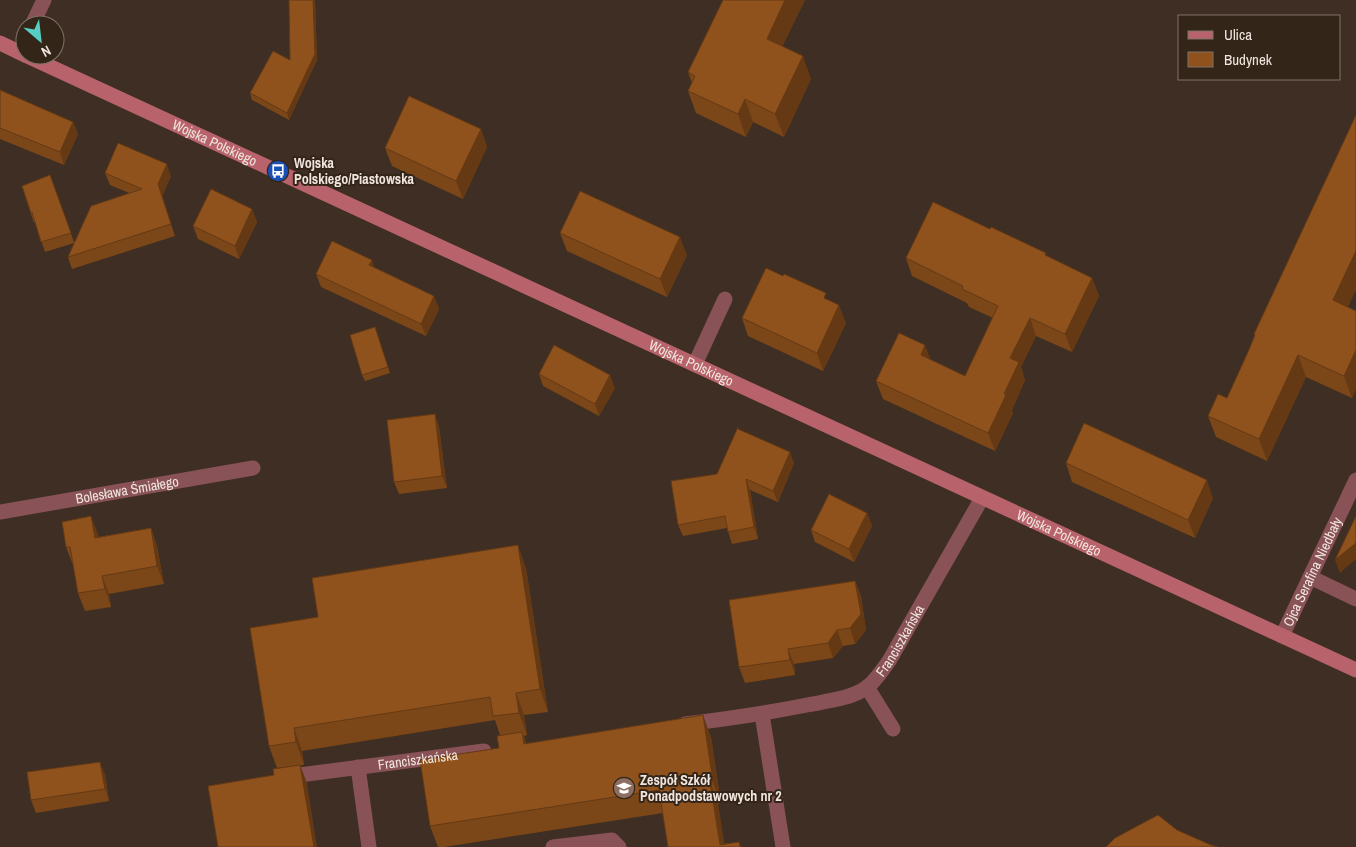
<svg xmlns="http://www.w3.org/2000/svg" width="1356" height="847" font-family="'Archivo Narrow',sans-serif">
<rect width="100%" height="100%" fill="#3e2e23"/>
<g fill="none" stroke-linecap="round" stroke-linejoin="round">
<g stroke="#895257" stroke-width="15">
<path d="M32,25L44,0"/>
<path d="M19,52L25,40"/>
<path d="M695,364L725,299"/>
<path d="M1310,577L1356,599"/>
<path d="M867,687L893,729"/>
<path d="M762,714L783,847"/>
<path id="s1" d="M685,724C726,719 767,713 807,705C827,701 850,699 866,688C876,681 882,670 889,661L982,498"/>
<path d="M358,767L369,847"/>
<path id="s2" d="M284,777L484,751"/>
<path d="M553,847L612,840L619,847"/>
</g>
<g stroke="#895257" stroke-width="15">
<path id="s3" d="M0,512L253,468"/>
<path id="s4" d="M1282,636L1356,480"/>
</g>
<g stroke="#b8626b" stroke-width="15">
<path d="M0,43L25,55"/>
<path id="s5" d="M25,55L1356,670"/>
</g>
</g>
<path fill="#7b4719" d="M289,0H315L317,60L289,120L252,100L250,93L290,60Z
M805,0L782,46L811,79L784,137L753,122L746,137L696,113L688,91L692,83L688,72Z
M0,90L73,122L78,134L64,165L0,139Z
M481,129L487,147L463,199L392,166L385,148Z
M105,173L171,176L162,196L175,236L72,269L68,257L74,243L45,252L35,222L34,223L22,186L50,175L74,242L129,193L110,185Z
M252,209L257,222L239,259L198,239L193,226Z
M560,233L687,255L667,297L567,251Z
M1047,256L1092,278L1099,296L1072,352L1036,336L1021,367L1025,380L1012,410L1013,413L995,451L883,399L876,381L965,376L993,318L969,307L967,303L912,276L906,258Z
M374,267L434,296L439,309L426,336L321,287L316,274Z
M829,300L846,323L823,371L748,336L742,318Z
M1348,307L1356,311V389L1352,398L1306,377L1267,461L1216,437L1208,416L1227,398L1248,352L1254,337V334Z
M375,327L390,373L365,381L362,375Z
M539,374L615,388L599,416L543,386Z
M435,414L439,427L447,488L399,494L394,482Z
M738,429L794,463L778,502L750,490L758,539L732,544L727,528L683,536L678,525L717,474Z
M1066,463L1213,498L1195,538L1072,482Z
M867,513L872,526L854,562L815,542L811,530Z
M151,528L157,546L164,584L109,594L111,607L85,611L78,593L73,565L66,547L98,534V537Z
M526,568L548,712L524,715L527,735L524,736L526,743L711,737L721,803L718,804L724,844L739,842L741,847H668L663,813L444,847H438L430,826L499,748L500,735L495,720L302,751L304,765L277,768L269,746L318,617Z
M855,581L861,596L866,630L855,644L843,646L833,658L794,664L795,675L745,683L739,667Z
M105,774L109,801L36,813L31,800Z"/>
<path fill="#643914" d="M313,0H315L317,60L289,120L287,113Z
M785,0H805L775,62L767,39Z
M803,56L811,79L784,137L775,114Z
M745,99L753,122L746,137L738,114Z
M73,122L78,134L64,165L60,152Z
M481,129L487,147L463,199L456,181Z
M167,164L171,176L162,196L175,236L158,184Z
M252,209L257,222L239,259L235,246Z
M680,237L687,255L667,297L660,279Z
M1356,251V290L1341,322L1333,300Z
M372,260L376,272L369,265Z
M1092,278L1099,296L1072,352L1065,334Z
M434,296L439,309L426,336L421,324Z
M839,305L846,323L823,371L817,353Z
M1030,318L1036,336L1021,367L1025,380L1012,410L1013,413L995,451L988,433L1004,394L1010,358Z
M925,345L932,363L921,355Z
M1356,350V389L1352,398L1344,376Z
M1298,355L1306,377L1267,461L1259,439Z
M610,375L615,388L599,416L595,404Z
M435,414L439,427L447,488L442,476Z
M790,452L794,463L778,502L773,491Z
M746,479L750,490L758,539L754,527Z
M1207,480L1213,498L1195,538L1188,520Z
M867,513L872,526L854,562L849,549Z
M91,516L98,534L102,556L95,538Z
M151,528L157,546L164,584L157,566Z
M1356,543V559L1340,573L1335,560Z
M518,545L526,568L548,712L540,689Z
M102,576L109,594L111,607L105,589Z
M855,581L861,596L866,630L855,644L850,628Z
M837,630L843,646L833,658L828,643Z
M788,649L794,664L795,675L790,660Z
M516,693L524,715L527,735L519,713Z
M703,715L711,737L721,803L713,782Z
M294,728L302,751L304,765L296,742Z
M522,732L530,754L524,744Z
M100,762L105,774L109,801L105,789Z
M300,765L307,783L317,847H314Z
M710,782L718,804L725,847H721Z"/>
<path fill="#8f521d" stroke="#643914" d="M289,0H313L315,54L287,113L250,93L273,51L290,60Z
M723,0H785L767,39L803,56L775,114L745,99L738,114L688,91L695,76L688,72Z
M0,90L73,122L60,152L0,128Z
M409,96L481,129L456,181L385,148Z
M1356,115V251L1333,300L1356,311V350L1344,376L1298,355L1259,439L1208,416L1218,394L1227,398L1248,352L1255,335L1254,334Z
M118,143L167,164L158,184L171,224L68,257L91,206L142,189L105,173Z
M50,175L71,233L41,242L32,212L31,213L22,186Z
M211,189L252,209L235,246L193,226Z
M580,191L680,237L660,279L560,233Z
M933,202L990,229L991,227L1046,253L1045,255L1092,278L1065,334L1030,318L1010,358L1019,362L1004,394L1006,395L988,433L876,381L899,333L925,345L921,355L965,376L998,306L962,289L963,286L906,258Z
M332,241L372,260L369,265L434,296L421,324L316,274Z
M766,268L783,276L784,274L826,293L824,298L839,305L817,353L742,318Z
M375,327L388,367L362,375L350,335Z
M554,345L610,375L595,404L539,374Z
M435,414L442,476L394,482L387,420Z
M1084,423L1207,480L1188,520L1066,463Z
M738,427V429L790,452L773,491L746,479L754,527L728,532L725,516L678,525L671,481L717,474Z
M829,494L867,513L849,549L811,530Z
M91,516L95,538L151,528L157,566L102,576L105,589L78,593L70,547H66L62,522Z
M1356,516V543L1335,560Z
M518,545L540,689L516,693L519,713L493,716L490,697L294,728L296,742L269,746L250,628L318,617L312,578Z
M855,581L861,614L850,628L837,630L828,643L788,649L790,660L739,667L729,600Z
M703,715L713,782H710L720,845L739,842L740,847H668L659,790L430,826L420,760L499,748L497,736L522,732L524,744Z
M100,762L105,789L31,800L27,772Z
M300,765L314,847H218L208,786L274,775L273,769Z
M1158,815L1177,830L1211,845L1218,847H1106L1115,838Z"/>
<defs>
<g id="bus-disc" transform="scale(1.125)"><circle r="9.5" fill="#1a4fb4" stroke="#342519"/><path d="M-5-6H5V4H4V6H2V4H-2V6H-4V4H-5ZM-3.5-4V0h7V-4ZM-3.5 1.2v1.5H-2V1.2ZM2 1.2v1.5H3.5V1.2Z" fill="#fff"/></g>
<g id="school-disc" transform="scale(1.125)"><circle r="9.5" fill="#8d6e63" stroke="#342519"/><path d="M0-5L7-2L0 1L-7-2ZM-4 1L0 2.5L4 1V4Q0 6-4 4Z" fill="#fff"/></g>
</defs>
<g fill-rule="evenodd">
<use href="#bus-disc" x="278" y="171"/>
<use href="#school-disc" x="624" y="788"/>
</g>
<g text-anchor="middle" dominant-baseline="central" stroke-width="4" stroke-linejoin="round" paint-order="stroke">
<g font-size="14" fill="#f0e6de" stroke="#342519">
<text stroke="none"><textPath href="#s5" startOffset="209">Wojska Polskiego</textPath></text>
<text stroke="none"><textPath href="#s5" startOffset="734">Wojska Polskiego</textPath></text>
<text stroke="none"><textPath href="#s3" startOffset="129">Bolesława Śmiałego</textPath></text>
<text stroke="none"><textPath href="#s5" startOffset="1139">Wojska Polskiego</textPath></text>
<text stroke="none"><textPath href="#s4" startOffset="71">Ojca Serafina Niedbały</textPath></text>
<text stroke="none"><textPath href="#s1" startOffset="244">Franciszkańska</textPath></text>
<text stroke="none"><textPath href="#s2" startOffset="135">Franciszkańska</textPath></text>
</g>
<g font-size="14" font-weight="bold" fill="#f0e6de" stroke="#342519" text-anchor="start">
<text x="294" y="163">Wojska<tspan x="294" dy="16">Polskiego/Piastowska</tspan></text>
<text x="640" y="780">Zespół Szkół<tspan x="640" dy="16">Ponadpodstawowych nr 2</tspan></text>
</g>
</g>
<rect x="1178" y="15" width="162" height="65" fill="#342519" stroke="#7f7268"/>
<rect x="1188" y="31" width="25" height="8" fill="#b8626b" stroke="#7f7268"/>
<text x="1224" y="40" font-size="15" fill="#f0e6de">Ulica</text>
<rect x="1188" y="52" width="25" height="15" fill="#8f521d" stroke="#7f7268"/>
<text x="1224" y="65" font-size="15" fill="#f0e6de">Budynek</text>
<g transform="translate(40 40) rotate(152)"><circle r="24" fill="#342519" stroke="#7f7268"/>
<path d="M0-4L9 19L0 12L-9 19Z" fill="#56cec3"/>
<text y="-8" font-size="14" font-weight="bold" text-anchor="middle" fill="#f0e6de">N</text>
</g>
</svg>
